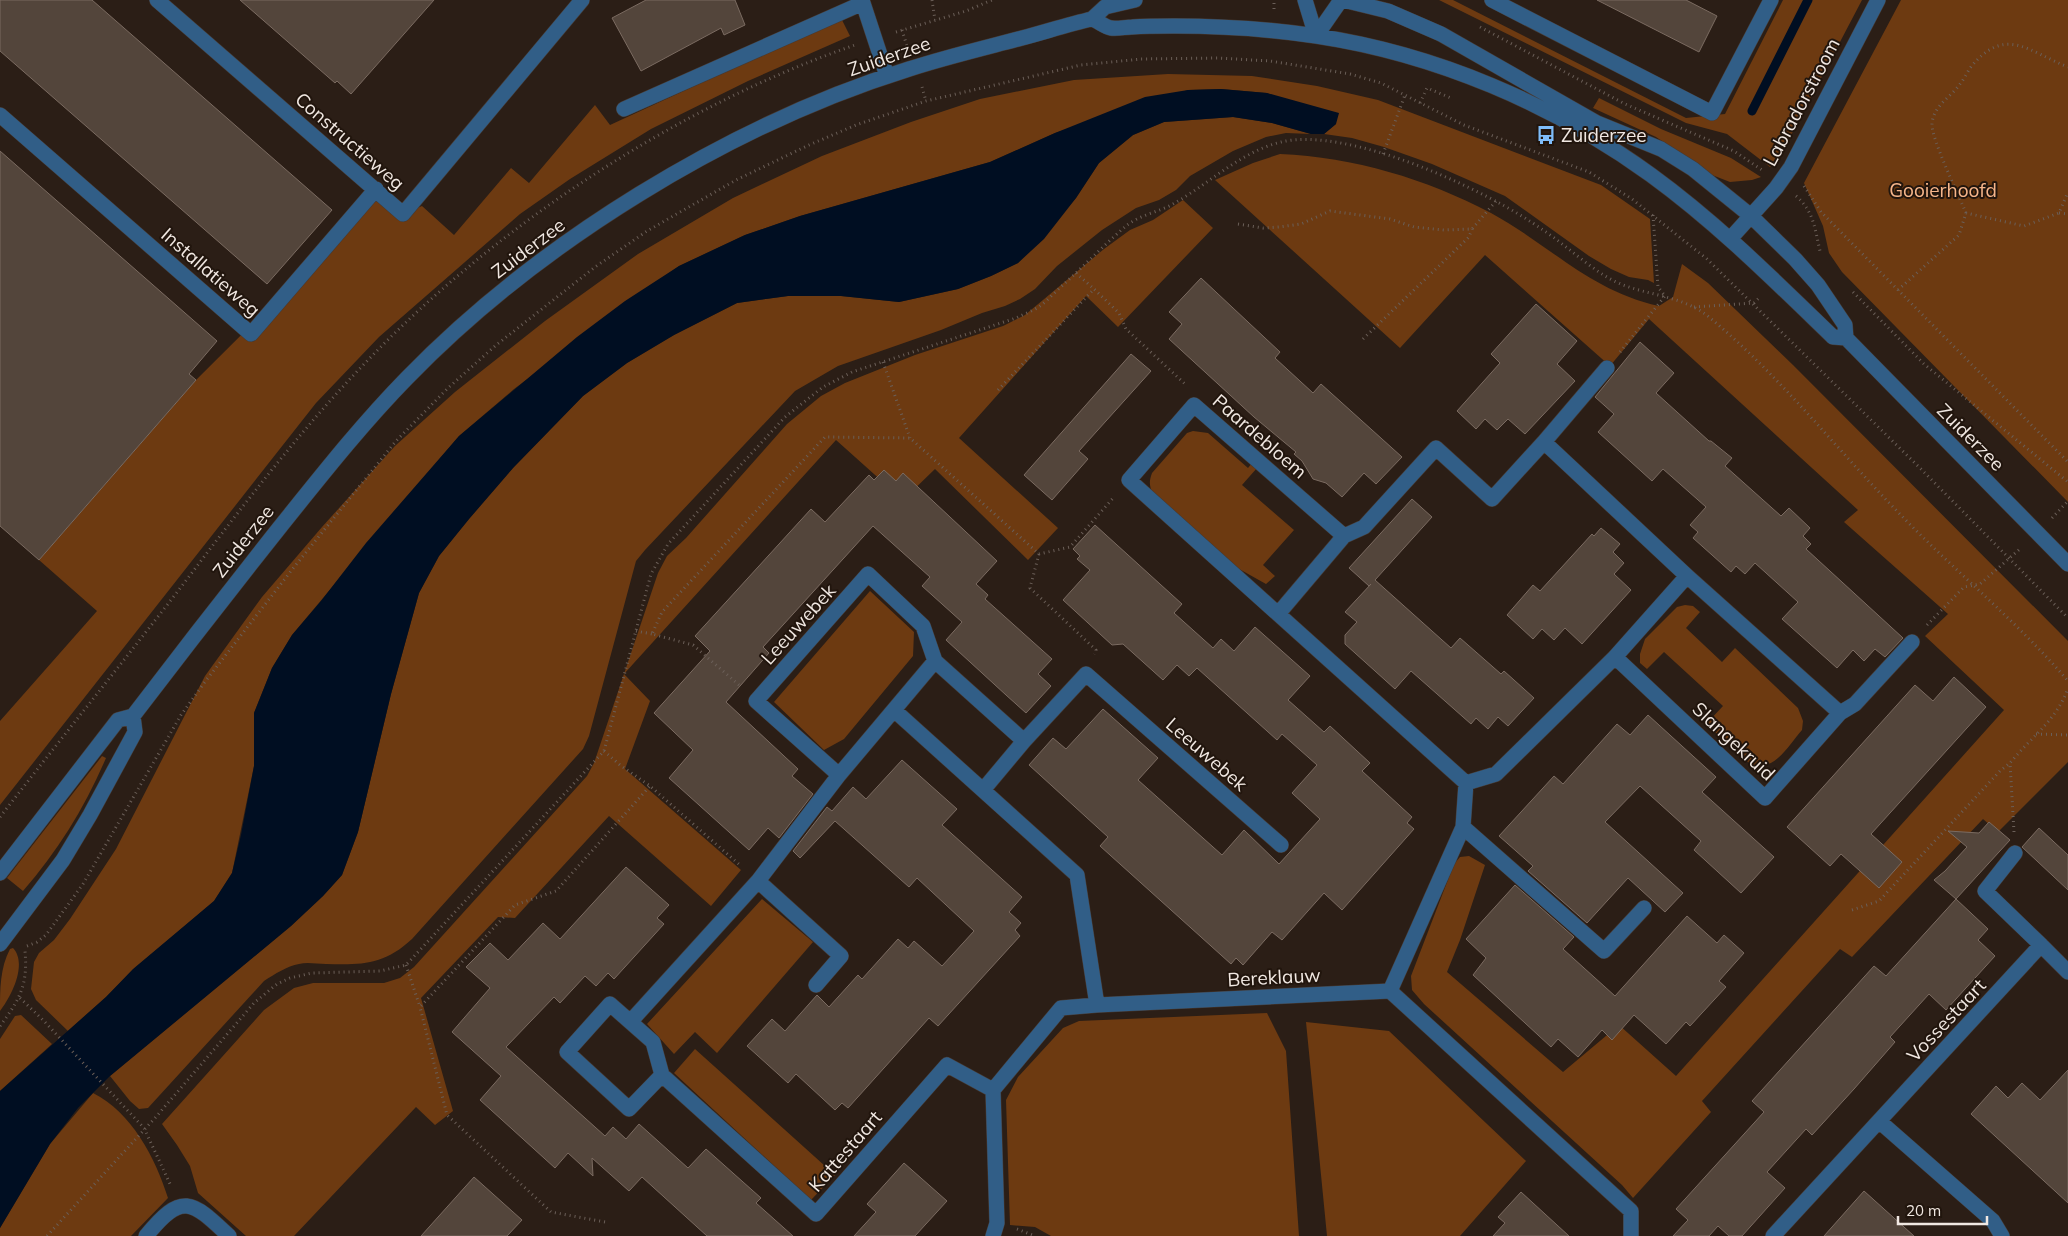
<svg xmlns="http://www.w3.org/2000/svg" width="2068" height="1236" font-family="Mulish,sans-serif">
<rect width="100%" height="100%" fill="#2b1e16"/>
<path fill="#6d3a11" d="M1439,0H1453L1686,118L1725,114L1783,0H1862L1778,160L1770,167L1727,134L1686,123Z
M1901,0H2068V502L1842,272L1829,253L1823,226L1804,183Z
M841,18L850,36L748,81L651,129L570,179L520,214L379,337L316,403L0,805V721L97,611L39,560L196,380L382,195L403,214L422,206L454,235L511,168L529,183L595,105L610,125Z
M1168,74L1252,76L1317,86L1378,100L1601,185L1650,219L1654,283L1648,280L1629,277L1611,269L1589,256L1505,196L1432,164L1384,147L1352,138L1324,134L1336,124L1267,93L1221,89L1188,90L1055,133L990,162L800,216L745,235L679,266L514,389L459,436L292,635L272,668L254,713V766L232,873L214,901L134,969L106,997L68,1031L36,1000L31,989L34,962L39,953L54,940L70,919L116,849L205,676L262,597L322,527L395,446L455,392L545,321L638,254L733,198L822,156L911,122L980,99L1074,80Z
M1599,98L1661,129L1731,158L1761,177L1752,180L1730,182L1712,175L1656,137L1593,108Z
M1233,117L1272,123L1311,134L1286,133L1266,137L1233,151L1190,176L1176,190L1159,200L1136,208L1102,230L1057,266L1035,289L1020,299L1005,306L982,313L941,330L838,366L795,391L645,550L636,561L589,736L583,749L412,939C384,965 362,965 326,964C317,964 307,962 299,964C287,966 275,974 264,981L148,1108L139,1109L130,1101L110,1076L291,926L323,896L342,875L358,832L391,694L419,593L439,556L469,519L513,468L583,396L627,363L674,335L737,303L788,296H841L899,302L958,289L991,276L1018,263L1076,198L1099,163L1133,135L1164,122Z
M1280,154C1354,157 1426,179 1491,213C1550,245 1590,291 1659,306L1673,297L1682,264L1708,283L1793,365L2068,641V762L1998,832L1983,819L1852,957L1840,949L1702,1101L1711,1112L1633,1198L1622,1185L1424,1004L1412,990L1411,976L1454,864L1460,857L1469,856L1485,865L1460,940L1447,972L1563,1072L1619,1025L1676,1076L2004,710L1925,636L1948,614L1844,522L1858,510L1649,319L1610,366L1485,255L1400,348L1215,180L1253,163Z
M1183,200L1213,228L1118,327L1086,296L959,438L1058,528L1028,560L935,469L903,500L836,440L624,674L650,701L625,769L741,870L711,906L609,816L515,918L498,917L421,998L453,1111L435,1125L416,1107L294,1236H246L198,1193L190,1166L177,1145L162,1124L264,1010L294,988L313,983H384L400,978L414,967L587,776L594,763L658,573L667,556L686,538L787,424L821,396L845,383L915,355L1003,326L1025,315L1104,249L1130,230L1153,220Z
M1193,431L1208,433L1248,468L1252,463L1257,468L1242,485L1294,530L1263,565L1275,576L1266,584L1232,565L1153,494C1149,486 1149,481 1152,473L1187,433Z
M870,591L914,632L913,656L844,739L824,750L774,702Z
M1685,605L1693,606L1700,612L1686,628L1722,662L1735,648L1798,708L1803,721L1802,730C1788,746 1773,775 1749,763L1706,724L1723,706L1664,652L1647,669L1640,663V654L1645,639L1677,607Z
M102,756L106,758C85,807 58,851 23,891L7,878Z
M762,899L813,942L717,1053L695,1032L674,1054L647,1024Z
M13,948C28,964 11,997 0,1011C0,989 0,968 10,949Z
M1267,1013L1286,1051L1299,1236H1051L1035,1227L1010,1225L1006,1100L1018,1077L1063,1028L1079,1021Z
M21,1015L52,1044L0,1091V1039L15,1016Z
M1306,1022L1389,1031L1526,1161L1460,1236H1327Z
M695,1049L835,1175L811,1200L674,1073Z
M93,1093C132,1113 155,1157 168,1198L131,1236H0V1228L50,1144Z"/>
<path fill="#000e22" d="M1221,89L1267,93L1339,113L1336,124L1324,134H1311L1272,123L1233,117L1164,122L1133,135L1099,163L1076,198L1044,239L1018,263L991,276L958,289L899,302L841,296H788L737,303L674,335L627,363L583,396L513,468L469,519L439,556L419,593L391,694L358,832L342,875L323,896L291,926L110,1076L78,1108L50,1144L0,1228V1091L106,997L133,969L214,901L232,873L241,835L254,766V713L272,668L292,635L321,601L366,543L459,436L577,337L625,301L679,266L745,235L800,216L990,162L1055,133L1145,97L1188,90Z"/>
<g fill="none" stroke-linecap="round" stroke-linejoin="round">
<path stroke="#000e22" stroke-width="9" d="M1752,111L1808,0"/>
</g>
<path fill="#53453b" stroke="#7b6b61" d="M0,0H92L332,210L267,284L0,51Z
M240,0H434L351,94L337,81L335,83Z
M646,0H735L745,25L724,35L721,28L641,71L612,18Z
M1597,0H1686L1717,16L1699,52Z
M0,151L217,341L189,374L196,380L39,560L0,526Z
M1201,278L1280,352L1275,358L1313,393L1321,384L1402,457L1376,484L1364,473L1342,497L1326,483L1313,479L1302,461L1294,454L1296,452L1254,417L1169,339L1182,324L1169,312Z
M1536,304L1577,341L1557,364L1575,381L1525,434L1508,419L1497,430L1485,419L1476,429L1457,411L1500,363L1491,354Z
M1640,342L1674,373L1656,393L1709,441H1711L1732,458L1725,466L1781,516L1789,508L1810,528L1803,536L1811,544L1806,549L1903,638L1885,657L1875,649L1864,661L1853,650L1837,668L1782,619L1798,602L1755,563L1745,574L1736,566L1731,572L1693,538L1698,532L1690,525L1706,507L1663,469L1652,481L1598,432L1614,414L1595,397Z
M1131,354L1151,371L1079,451L1088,459L1052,500L1024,475Z
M884,470L896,481L903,473L997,561L976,584L988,595L985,599L1052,659L1038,674L1051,686L1026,713L1006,695L946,640L962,622L922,586L930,577L873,526L763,647L769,653L726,702L798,769L792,776L813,794L779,838L768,828L749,850L669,778L693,750L654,713L710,651L695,636L811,509L825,522L869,475L874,480Z
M1412,499L1432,517L1375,580L1451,648L1460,638L1501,674L1504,671L1534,698L1508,726L1498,717L1488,729L1476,718L1471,724L1411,671L1395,689L1345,644V635L1357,622L1345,612L1371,584L1369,586L1349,568Z
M1095,525L1182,604L1174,613L1213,648L1221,639L1234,651L1255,627L1310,676L1288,700L1324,732L1330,726L1370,763L1362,771L1412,817L1407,823L1414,829L1342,910L1324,893L1282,940L1272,932L1243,965L1236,958L1231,964L1100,846L1108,837L1029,765L1053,738L1066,749L1103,709L1158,758L1138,780L1222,855L1244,830L1279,864L1320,819L1292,793L1317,765L1282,734L1277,740L1197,668L1189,676L1177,665L1163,680L1123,644L1112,645L1063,600L1090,570L1077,559L1080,556L1073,549Z
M1601,528L1620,544L1613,552L1624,563L1614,574L1631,590L1582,644L1565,628L1554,640L1542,629L1533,639L1507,615L1533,585L1540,591L1592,534L1594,536Z
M1954,677L1986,707L1871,834L1902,862L1879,888L1841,854L1830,866L1787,827L1915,685L1933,701Z
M1648,715L1716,777L1702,792L1774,857L1741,893L1694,850L1701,841L1640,786L1605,822L1683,893L1665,912L1628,878L1587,923L1528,871L1533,866L1499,836L1554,776L1563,784L1617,724L1630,735Z
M902,760L957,809L942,825L1022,897L1009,912L1021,923L1015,930L1020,936L938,1026L929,1018L848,1108L842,1103L835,1110L796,1074L788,1083L747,1046L772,1019L785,1031L817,995L829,1007L858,975L862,979L898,939L908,948L914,941L942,966L974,931L917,878L909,887L835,821L800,858L793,851L827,807L832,811L853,787L866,799Z
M1989,822L2010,840L1956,899L1934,880L1945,871L1967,847L1948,831L1979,833Z
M2039,828L2068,855V890L2022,847Z
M626,867L669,905L657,918L664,924L614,979L608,973L596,986L585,976L560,1003L554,997L506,1047L605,1136L613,1127L626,1139L639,1124L688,1168L706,1149L761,1198L756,1203L793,1236H707L642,1177L629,1191L592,1158L593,1176L568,1153L555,1168L480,1100L501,1076L452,1032L490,988L466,967L490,943L508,960L543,923L560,939Z
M1515,885L1574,937L1563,949L1615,996L1687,916L1717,943L1724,935L1744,953L1719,981L1726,987L1690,1026L1686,1022L1666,1044L1634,1015L1612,1040L1602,1030L1578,1057L1558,1039L1551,1047L1473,975L1486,958L1466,939Z
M1956,899L1988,929L1978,940L1995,956L1946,1010L1929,994L1890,1037L1895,1042L1854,1089L1812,1135L1806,1129L1767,1172L1785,1188L1742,1236H1729L1718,1226L1709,1236H1673L1688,1220L1676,1209L1764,1112L1752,1101L1874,966L1886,976Z
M2068,1070V1203L1971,1114L1996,1086L2008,1098L2022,1083L2040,1100Z
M904,1163L947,1201L915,1236H854L876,1212L867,1204Z
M474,1177L522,1220L507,1236H421Z
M1864,1191L1914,1236H1824Z
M1521,1192L1569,1236H1493L1505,1223L1498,1217Z"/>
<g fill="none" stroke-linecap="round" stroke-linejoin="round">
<g stroke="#473a33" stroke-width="16">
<path id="minor" d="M157,0L403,214L582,0
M1305,0L1316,36
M1343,0L1388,11L1441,34L1597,123L1661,149L1693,169L1751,216L1795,259L1818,285L1845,325L1846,338
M1492,0L1712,113L1771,0
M1092,19C1098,21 1105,27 1111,28C1117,29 1126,27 1132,27C1146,26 1160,26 1174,26C1222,26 1269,29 1316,36C1436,54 1553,104 1651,175C1717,223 1775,281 1833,337L1846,338L2068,564
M1316,36L1341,0
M624,109L863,3L887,76
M0,115L251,334L376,189
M1730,239L1776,188L1791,167L1878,0
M1544,442L1607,368
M1344,536L1194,405L1129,480L1466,783
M1278,614L1344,536L1364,527L1436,448L1492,499L1544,442L1687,576L1840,713
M1615,657L1765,798L1840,713L1855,704L1912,642
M894,710L1077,875L1097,1005
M839,775L756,701L868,574L923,626L935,661L1024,741
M983,790L1024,741L1086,674L1281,845
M1463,827L1604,951L1644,908
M2015,853L1985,891L2041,945
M0,873L118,720L133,716C181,653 230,590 280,527C321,476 361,425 407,378C538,243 729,125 909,69C946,57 984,48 1022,38C1045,32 1069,24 1092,19L1105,7L1135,0
M758,881L839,775L935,661
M0,944L63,860L90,815L135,732L133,716
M1390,991L1463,827L1466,783L1496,774L1615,657L1687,576
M631,1021L758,881L841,956L816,985
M662,1075L629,1109L567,1052L610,1004L653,1042L662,1075L816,1214L947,1065L993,1090
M1879,1121L1993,1221L2002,1236
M146,1236C182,1192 191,1200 229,1236
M993,1236L997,1223L993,1090L1061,1008L1097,1005L1390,991L1631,1211V1236
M1773,1236L2041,945L2068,972"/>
</g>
<path stroke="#6b5f58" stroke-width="3" stroke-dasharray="1 4" stroke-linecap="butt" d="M932,0L935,20
M1274,9V0
M1480,27L1625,104L1734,151L1762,170
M902,30L907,46
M896,32L966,11L992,0
M922,87L926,101
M1420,103L1427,88L1451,98
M1383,154L1405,95
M1804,186L1821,212L2068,462
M1796,196C1814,211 1815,230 1820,251
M1966,213C1959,196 1931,138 1932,124C1933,106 1951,97 1960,84C1964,79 1967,73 1970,68C2005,24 2029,52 2068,67
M2059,213L2068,214
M1653,215L1658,287L1665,296
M1238,224L1263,228L1279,227L1301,224L1330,211L1390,219L1414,227L1444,230L1472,229L1496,201
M1076,273L1094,289
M1898,290L1959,235L1966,213L2024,226L2059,213L2068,192
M1853,292L1924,364L2068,482
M1694,307L1754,303L1760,297
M1363,339L1469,237L1472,229
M1620,352L1665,296
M883,362L910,438
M998,390L1094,289L1119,313L1126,329L1185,384
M2052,518L2068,501
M1039,554L1030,588L1096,650L1094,654
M1927,625L1964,587L1980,584L2021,548
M636,631L652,634
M739,685L693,645L652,634L662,612L825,437L910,438L1039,554L1070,547L1114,497
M2036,734L2068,735
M604,751L620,765L650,786L741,866
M0,817C59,741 119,667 178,591C239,511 299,431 369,359C499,224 678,106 855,45
M2014,832L2010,763C2031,737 2057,720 2068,688
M1852,910L1879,901L2000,771L2010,763
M27,946L37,942L46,935L83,884L181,715L204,683L291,571L396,441L448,388L495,346L595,267L647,231L736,180L809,145L856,125L926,101L1081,65L1141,59L1218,58L1270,61L1350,74L1381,83L1464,125L1589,172L1632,199L1707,259L1919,467L2068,618
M406,965L420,1007
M20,998L43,1020L144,1128L171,1186
M0,1026C20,999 28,985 25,951
M605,1222L551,1212L447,1115L420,1007L515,905L556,891L650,786
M1017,1229L1035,1236
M47,1236L155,1118L254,1003L277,984L290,978L312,973L380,971L406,965L604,751L651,574L668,544L785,417L823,387L852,372L1016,318C1024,314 1033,311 1040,306C1048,300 1056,291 1064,284C1085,265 1105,244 1126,226C1139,215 1159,212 1173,204C1209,184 1240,152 1281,142C1349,126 1487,190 1543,230C1567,246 1587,266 1612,280C1643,296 1681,294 1709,317C1779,375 1833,445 1896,510C1952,569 2015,619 2068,681"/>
<use href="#minor" stroke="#315e87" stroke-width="15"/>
</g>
<defs>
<g id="bus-bare" transform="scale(1.5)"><path d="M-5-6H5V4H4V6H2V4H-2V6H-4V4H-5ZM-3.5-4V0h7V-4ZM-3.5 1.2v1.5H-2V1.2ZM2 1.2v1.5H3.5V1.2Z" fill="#7fbdfa" stroke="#21150d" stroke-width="2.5" paint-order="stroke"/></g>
</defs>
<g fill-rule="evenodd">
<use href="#bus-bare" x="1546" y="135"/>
</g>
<g text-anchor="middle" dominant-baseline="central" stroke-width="4" stroke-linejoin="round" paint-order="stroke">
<g font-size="19" fill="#f1e8e2" stroke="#21150d">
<text transform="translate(889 56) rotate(-19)">Zuiderzee</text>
<text transform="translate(1801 102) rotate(-62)">Labradorstroom</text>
<text transform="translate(350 141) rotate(41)">Constructieweg</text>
<text transform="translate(528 248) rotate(-37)">Zuiderzee</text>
<text transform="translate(211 272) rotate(41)">Installatieweg</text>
<text transform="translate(1260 436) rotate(41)">Paardebloem</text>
<text transform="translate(1971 437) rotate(45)">Zuiderzee</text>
<text transform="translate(243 541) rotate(-52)">Zuiderzee</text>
<text transform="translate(798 624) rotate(-48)">Leeuwebek</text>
<text transform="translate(1734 741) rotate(43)">Slangekruid</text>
<text transform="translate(1207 754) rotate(41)">Leeuwebek</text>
<text transform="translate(1274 977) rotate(-3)">Bereklauw</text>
<text transform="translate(1946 1020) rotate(-47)">Vossestaart</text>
<text transform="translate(845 1151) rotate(-49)">Kattestaart</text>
</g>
<g font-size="19" fill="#f1e8e2" stroke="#21150d" text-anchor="start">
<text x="1561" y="135">Zuiderzee</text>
</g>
<g font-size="19" fill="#f6b58a" stroke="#21150d">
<text x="1943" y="190">Gooierhoofd</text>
</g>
</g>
<path d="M1898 1216v8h89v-8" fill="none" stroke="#f1e8e2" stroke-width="2.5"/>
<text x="1906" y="1216" font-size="15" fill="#f1e8e2" stroke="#21150d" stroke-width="4" paint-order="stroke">20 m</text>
</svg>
